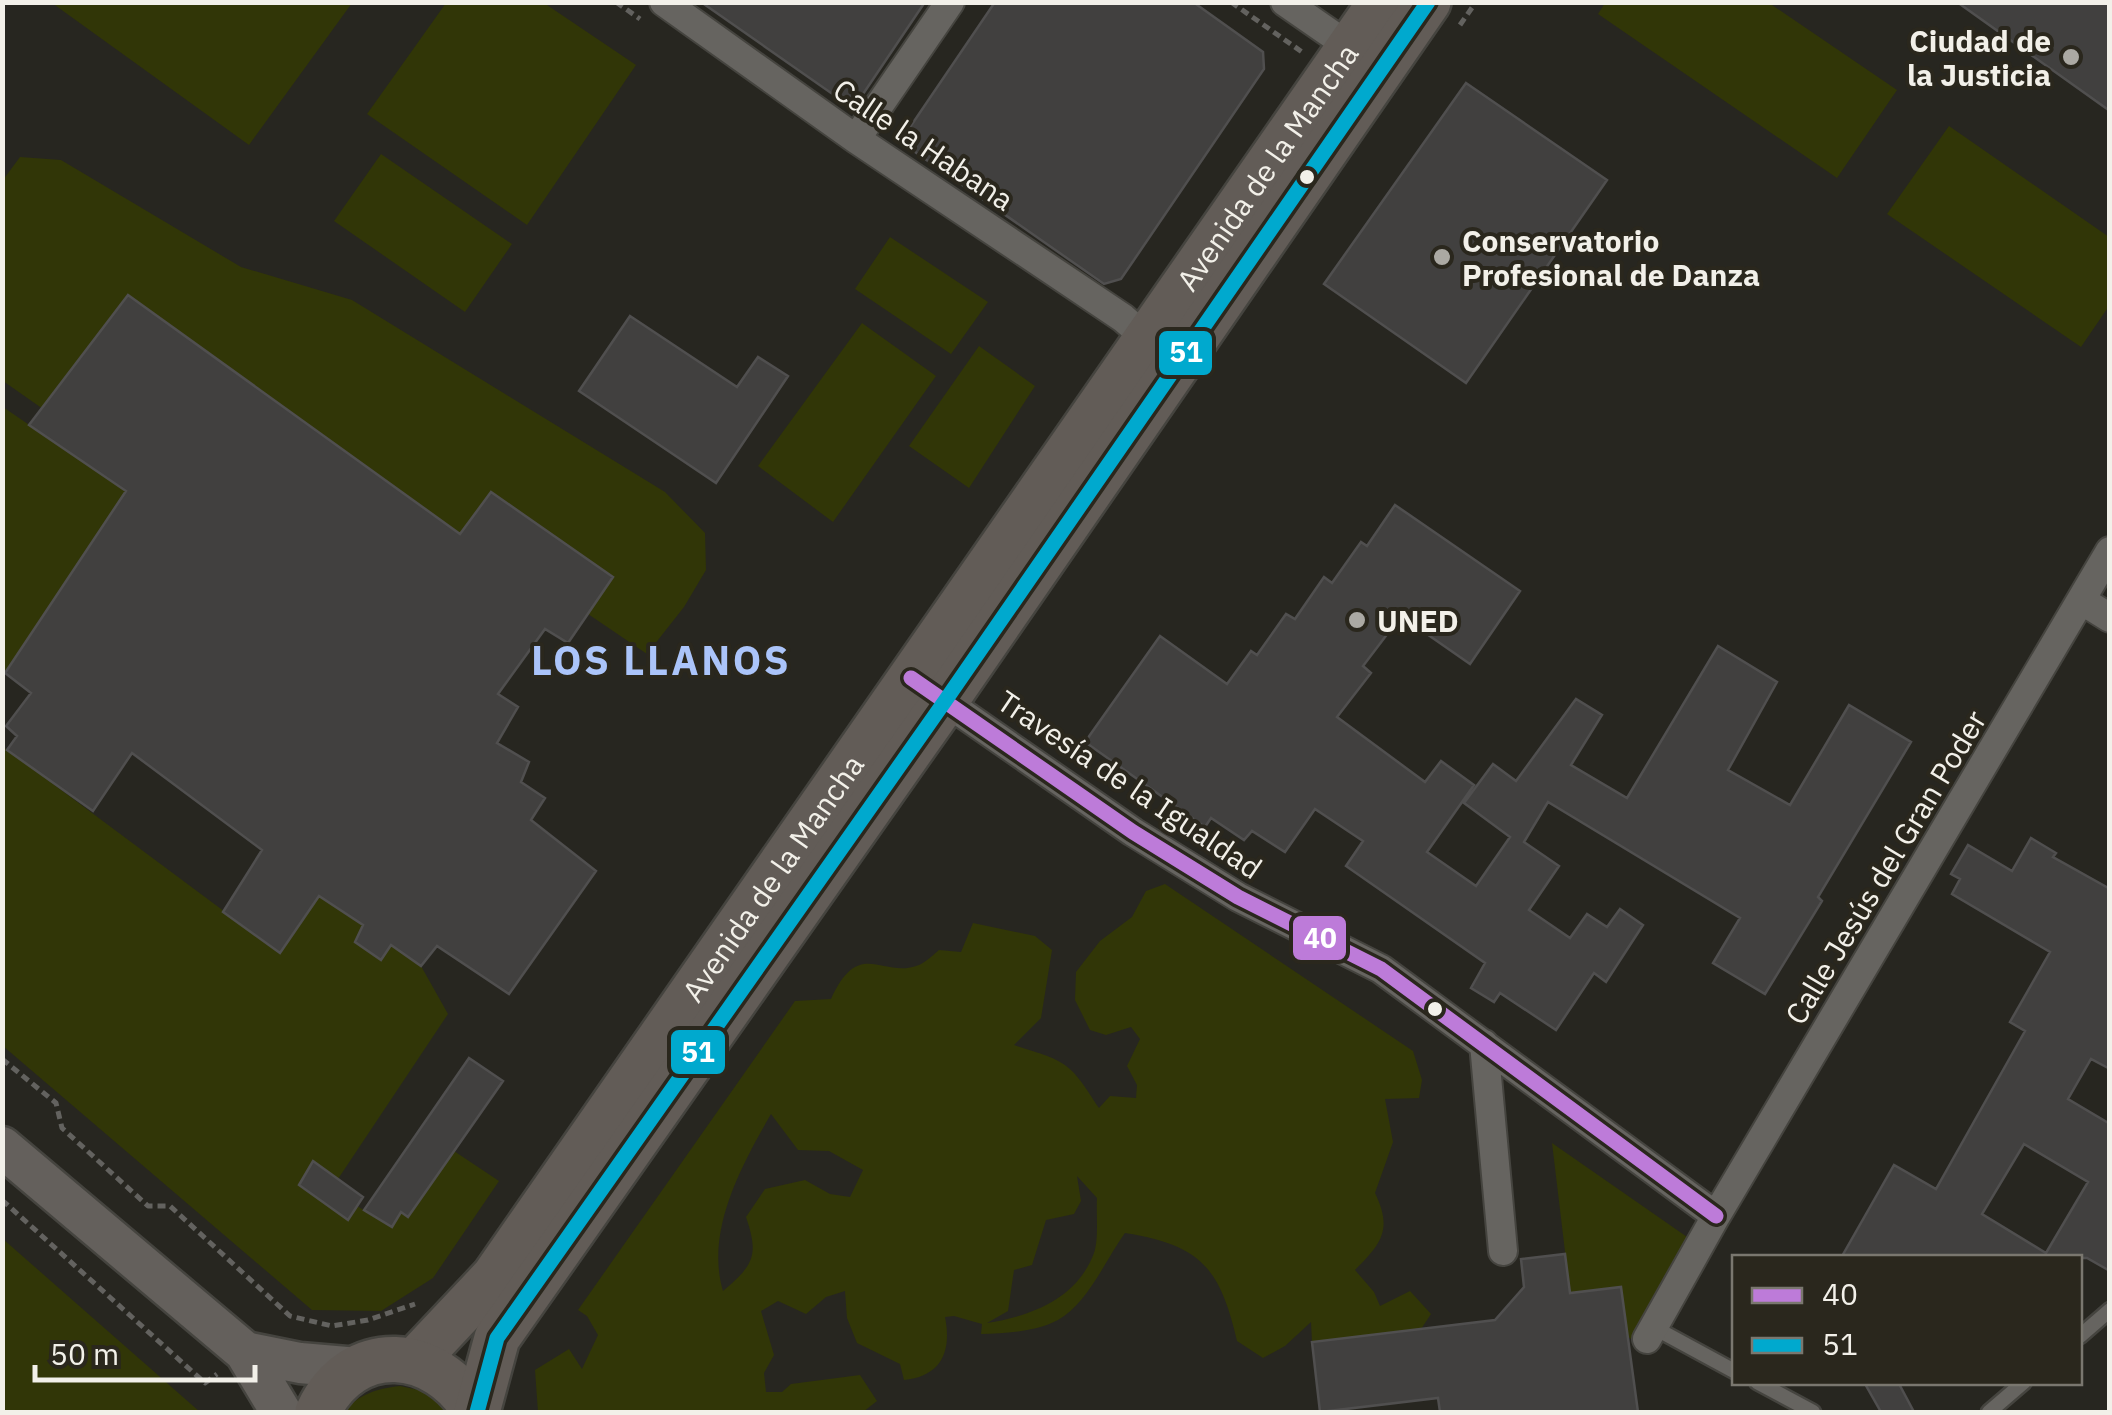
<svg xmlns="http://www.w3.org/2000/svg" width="2112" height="1415" font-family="'IBM Plex Sans',sans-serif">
<rect width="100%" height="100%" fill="#272620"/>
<path fill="#313607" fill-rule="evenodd" d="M52,3H352L249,145Z
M446,3H544L636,65L527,225L367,114Z
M1605,3H1769L1897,90L1837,178L1598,14Z
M1949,126L2109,237V306L2081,347L1887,214Z
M381,154L512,244L465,312L334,221Z
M20,157L61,160L241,267L352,300L665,492L705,533L706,570L684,607L647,654L588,614L612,576L491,492L460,534L128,295L43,409L3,381V180Z
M890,237L988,302L951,354L855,289Z
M862,323L936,376L833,522L758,466Z
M979,346L1035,386L969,488L909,446Z
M3,407L126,491L3,676Z
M2,746L279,952L319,896L363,925L355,942L381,960L391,945L421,966L448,1014L338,1179L313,1162L299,1185L348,1220L357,1206L392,1227L401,1212L409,1217L454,1151L499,1181L433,1278L381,1311L312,1310L3,1046Z
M1165,884L1413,1051L1422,1080L1419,1098L1385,1099L1393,1142L1375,1193C1393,1230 1381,1244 1355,1270L1374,1292L1380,1306L1410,1291L1431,1314L1421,1329L1312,1342L1311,1322L1285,1346L1263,1358L1237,1341C1220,1268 1201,1245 1125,1233C1106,1259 1088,1303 1058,1320C1035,1332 1006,1333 981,1334L982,1324L954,1316L945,1317C952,1352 941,1376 904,1380L900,1364L857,1343L847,1318L845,1291L826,1297L806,1314L778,1301L761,1311L774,1355L764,1373L766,1392H782L791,1384L860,1375L877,1401L863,1412H538L535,1370L569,1349L582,1369L598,1335L587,1316L578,1310L795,1001L831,999C860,936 882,980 919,965C926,962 933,955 939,950L961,952L973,923L1035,936L1052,950L1041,1018L1014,1045C1068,1062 1069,1061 1099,1108L1110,1096L1136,1098L1137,1085L1127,1066L1140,1039L1131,1027L1106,1035L1090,1030L1075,1000L1076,972L1100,941L1132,917L1146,891ZM771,1114L798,1150L829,1151L863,1170L850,1197L830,1194L805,1180L765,1189L746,1217C759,1255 754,1265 723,1291C705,1231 742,1165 771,1114ZM1077,1176L1097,1198C1096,1214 1099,1238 1094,1253C1077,1299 1031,1316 987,1323L1008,1311L1014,1270L1032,1265L1046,1220L1074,1214L1081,1201Z
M1552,1143L1690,1239L1635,1342L1570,1293Z
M3,1239L200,1412H3Z
M400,1386L423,1391L448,1412H343C360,1394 375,1389 400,1386Z"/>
<path fill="#41403f" stroke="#504f4f" stroke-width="2.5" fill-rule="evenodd" d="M701,2H925L859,100L844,102Z
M995,2H1193L1263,52L1264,69L1121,279L1104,284L908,147L906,133Z
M1957,2H2110V111Z
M1466,83L1607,180L1466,383L1324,284Z
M128,295L460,534L491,492L613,577L568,643L545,629L498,694L518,707L497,743L529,762L521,782L545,798L531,820L596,871L509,994L437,946L421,966L391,945L381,960L355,942L363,925L319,896L280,953L223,912L262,850L132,753L93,811L7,750L17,736L6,726L31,693L5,673L126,491L29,425Z
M630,316L737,387L758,357L788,376L716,483L579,391Z
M1395,505L1520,591L1470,664L1401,616L1363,666L1371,673L1337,717L1425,782L1441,761L1474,785L1427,852L1476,886L1510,837L1464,803L1493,764L1516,781L1576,699L1602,715L1571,765L1627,798L1718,646L1777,682L1728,770L1790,805L1849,705L1911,742L1818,897L1822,901L1765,994L1713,963L1740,918L1548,802L1524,842L1559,866L1529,910L1570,938L1587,914L1607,927L1620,909L1643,925L1606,982L1594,973L1556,1030L1500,993L1494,1002L1471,988L1485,963L1346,866L1363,841L1315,809L1285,852L1252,831L1244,840L1211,818L1205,827L1085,742L1160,636L1227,684L1251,651L1257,655L1286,614L1295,619L1324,577L1332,583L1361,542L1367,546Z
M2031,838L2056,853L2053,857L2110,889V1069L2091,1059L2068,1099L2110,1124V1271L2087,1258H1841L1894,1165L1936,1189L2025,1031L2010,1022L2050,952L1952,894L1960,879L1951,874L1968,845L2012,871ZM2024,1144L2088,1182L2046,1253L1982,1214Z
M469,1058L503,1081L408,1217L401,1212L392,1227L364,1210Z
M313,1161L363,1197L348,1220L299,1185Z
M1565,1254L1570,1293L1621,1287L1638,1412H1440L1438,1398L1320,1412L1312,1342L1495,1320L1524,1287L1521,1259Z
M1864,1382H1898L1914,1412H1881Z"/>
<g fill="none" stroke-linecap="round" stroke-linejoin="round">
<g stroke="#45443f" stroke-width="19">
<path id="lane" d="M1653,1327L1734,1371
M2080,1336L2110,1310
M1757,1382L1813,1412
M1989,1412L2024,1382"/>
</g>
<g stroke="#45443f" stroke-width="32">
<path id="street" d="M664,2L856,139L1123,318L1147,339
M1285,2L1360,54
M856,139L950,2
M2081,600L2110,618
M933,693L1133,832L1238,897L1381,969L1716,1216
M1484,1044L1503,1251
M1647,1339L1716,1216L2110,551"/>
</g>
<g stroke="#45443f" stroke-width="45">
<path id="secondary" d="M2,1147L245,1352L281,1412
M245,1352L300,1363L358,1368"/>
</g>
<g stroke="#45443f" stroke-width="50">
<g id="primary">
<path id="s1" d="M415,1361L494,1277L1381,2"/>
<path d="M318,1412C353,1338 437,1346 475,1412"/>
<path d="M477,1412L497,1338L502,1331L945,701L1428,2"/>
</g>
</g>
<path stroke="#63625f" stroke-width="5" stroke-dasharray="8 5" stroke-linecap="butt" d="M616,2L640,19
M1231,2L1302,52
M1460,25L1476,2
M2,1059L56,1103L62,1128L148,1206H170L290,1316L332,1326L368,1320L415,1304
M2,1200L205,1383L217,1374"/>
<use href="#lane" stroke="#666460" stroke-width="14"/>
<use href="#street" stroke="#666460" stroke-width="28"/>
<use href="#secondary" stroke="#64605c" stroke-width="40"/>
<use href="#primary" stroke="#625c57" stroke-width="45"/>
<g stroke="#2a271d" stroke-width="22">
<path id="bus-1" d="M911,678L1133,832L1238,897L1381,969L1716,1216"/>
</g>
<g stroke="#2a271d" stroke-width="22">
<path id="bus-2" d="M477,1412L497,1338L502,1331L945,701L1428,2"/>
</g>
<use href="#bus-1" stroke="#bd7bd9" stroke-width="15"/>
<use href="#bus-2" stroke="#00a9ce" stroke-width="15"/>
</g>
<g fill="#aba9a3" stroke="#2a271d" stroke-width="4">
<circle cx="2071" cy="57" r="10"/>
<circle cx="1442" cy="257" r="10"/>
<circle cx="1357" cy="620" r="10"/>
</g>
<g fill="#f2f0e9" stroke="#2a271d" stroke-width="4">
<circle cx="1307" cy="177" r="9"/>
<circle cx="1435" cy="1009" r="9"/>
</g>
<g text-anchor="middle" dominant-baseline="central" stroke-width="8" stroke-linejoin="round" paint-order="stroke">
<g font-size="30" font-weight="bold" fill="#f2f0e9" stroke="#2a271d" text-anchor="start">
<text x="2051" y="40" text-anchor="end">Ciudad de<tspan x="2051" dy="34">la Justicia</tspan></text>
<text x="1462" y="240">Conservatorio<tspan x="1462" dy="34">Profesional de Danza</tspan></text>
<text x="1377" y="620">UNED</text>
</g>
<g font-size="30" fill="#f2f0e9" stroke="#2a271d">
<text transform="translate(924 144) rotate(34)">Calle la Habana</text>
<text stroke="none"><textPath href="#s1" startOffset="1468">Avenida de la Mancha</textPath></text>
<text transform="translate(1130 784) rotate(34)">Travesía de la Igualdad</text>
<text transform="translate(1885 867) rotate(-59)">Calle Jesús del Gran Poder</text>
<text stroke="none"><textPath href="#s1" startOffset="602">Avenida de la Mancha</textPath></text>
</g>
<g font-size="40" font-weight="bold" letter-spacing="2.5" fill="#abc4f9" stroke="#2a271d">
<text x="661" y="660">LOS LLANOS</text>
</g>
</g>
<g stroke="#2a271d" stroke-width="4">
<rect x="1157" y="329" width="57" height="48" rx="10" fill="#00a9ce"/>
<rect x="1291" y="914" width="57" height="48" rx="10" fill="#bd7bd9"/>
<rect x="669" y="1028" width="58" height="48" rx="10" fill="#00a9ce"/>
</g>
<g font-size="28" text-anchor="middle" font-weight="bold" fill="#fff">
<text x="1186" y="362">51</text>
<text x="1320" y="948">40</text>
<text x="698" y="1062">51</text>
</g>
<rect width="2112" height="1415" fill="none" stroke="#f2f0e9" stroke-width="10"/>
<rect x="1732" y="1255" width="350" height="130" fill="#2a271d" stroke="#7a776f" stroke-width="2.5"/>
<rect x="1752" y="1288" width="50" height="15" fill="#bd7bd9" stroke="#7a776f" stroke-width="2.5"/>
<text x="1822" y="1305" font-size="30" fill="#f2f0e9">40</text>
<rect x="1752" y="1338" width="50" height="15" fill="#00a9ce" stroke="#7a776f" stroke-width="2.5"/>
<text x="1822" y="1355" font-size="30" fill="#f2f0e9">51</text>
<path d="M35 1365v15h220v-15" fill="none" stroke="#f2f0e9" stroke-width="5"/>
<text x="50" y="1365" font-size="30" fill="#f2f0e9" stroke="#2a271d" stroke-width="8" paint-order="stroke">50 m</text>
</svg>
